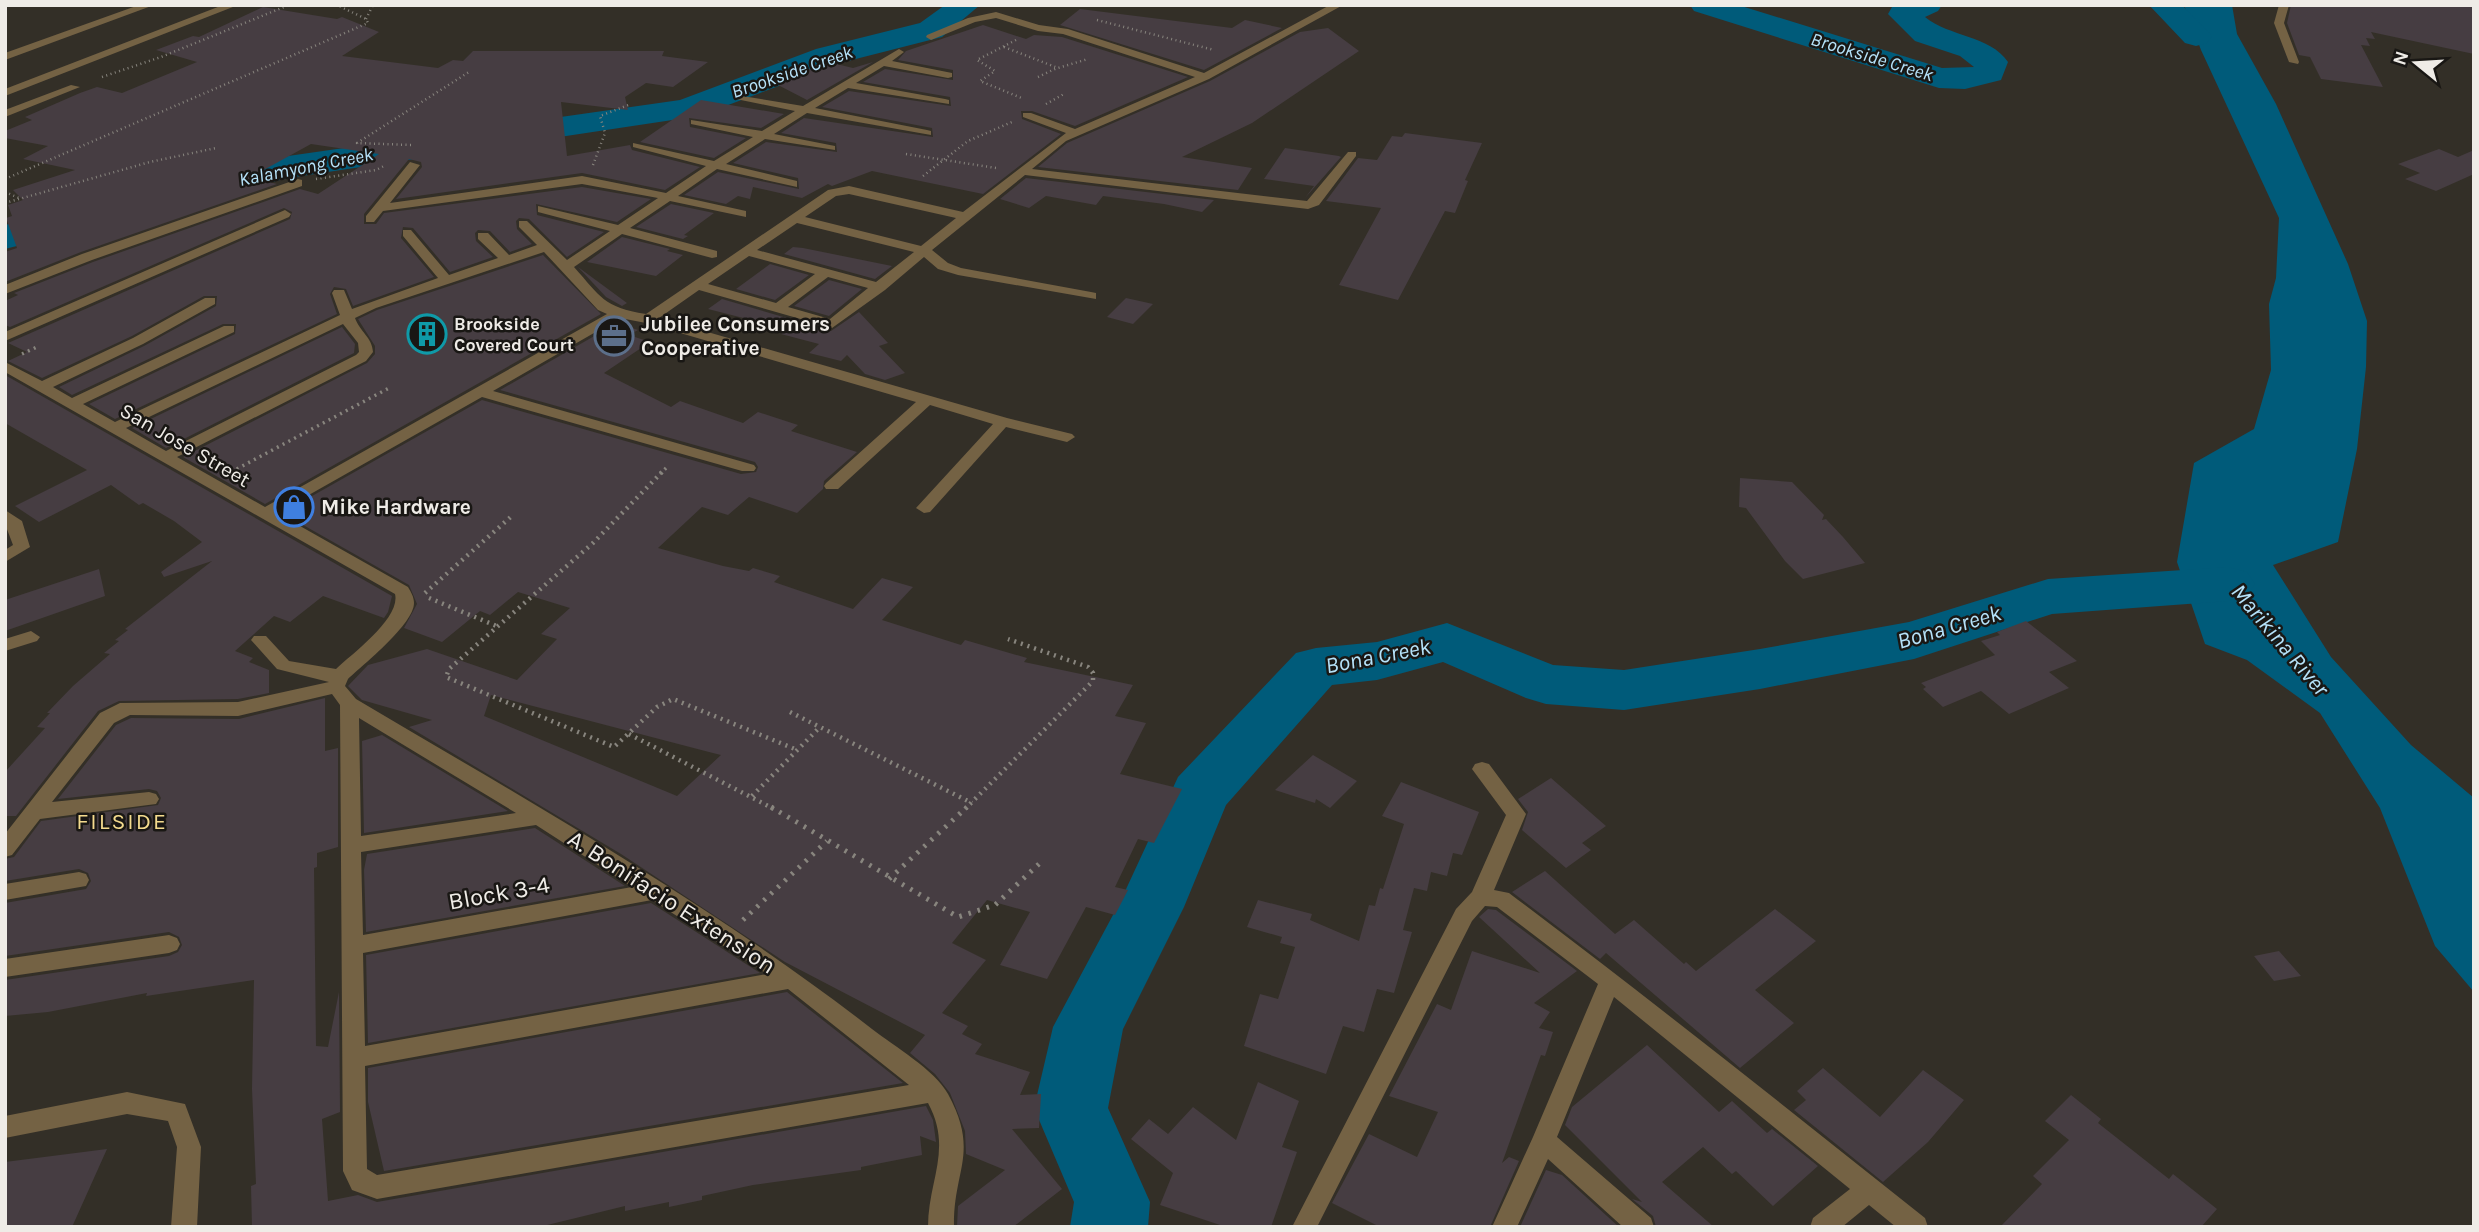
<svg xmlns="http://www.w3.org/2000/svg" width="2479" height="1232" font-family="Karla,sans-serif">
<rect width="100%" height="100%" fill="#332f27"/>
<path fill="#005b7a" d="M2184,5H2232L2237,34L2276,104L2348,264L2367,321L2366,367L2357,449L2338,542L2273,565L2331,657L2411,745L2474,798V992L2435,946L2380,808L2320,713L2247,660L2205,644L2177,562L2194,463L2254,429L2271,370L2269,304L2276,278L2279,218L2201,50Z"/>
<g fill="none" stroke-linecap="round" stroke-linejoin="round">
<path fill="#005b7a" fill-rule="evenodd" d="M945,5H980L942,37L840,63L699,116L288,178L182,204L169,201L163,193L169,185L288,156L680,100L816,49L920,23Z
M1690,5H1738L1942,68L1974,67L1960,56L1915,41L1888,14L1892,7L1898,5H1942L1938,11L1925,17C1949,37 1990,35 2008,62L2001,80L1965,89L1939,88L1694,11Z
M2149,5H2182L2212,36L2207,43L2196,46L2185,43Z
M85,205L99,209L104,217L99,225L5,249V225Z
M2228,567L2247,572L2255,584L2247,596L2228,601L2052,614L1914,659L1760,689L1624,710L1546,704L1526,698L1443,662L1377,680L1332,685L1226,805L1184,907L1123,1029L1108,1108L1150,1202L1148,1227H1070L1074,1202L1034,1108L1053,1027L1121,900L1178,777L1296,653L1316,648L1377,642L1447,623L1553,665L1624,670L1760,649L1909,622L2048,579Z"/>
</g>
<path fill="#463d42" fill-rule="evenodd" d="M2291,5H2474V54L2371,32L2375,39L2366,38L2370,46L2361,45L2383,87L2321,79L2310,57L2299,55L2287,23Z
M263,7L337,19L342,17L379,32L342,56L438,68L453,60L463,61L473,51H664L662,56L708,62L673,87L646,83L625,97L628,110L561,102L567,156L630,145L632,150L700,167L665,190L582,173L396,199L422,167L421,162L409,159L364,214V224H376L384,213L582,187L651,199L617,222L536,204L537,215L604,232L567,257L529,219L519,218L516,221L517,229L532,244L510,252L490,231L478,230L475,233L476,241L493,257L450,272L413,228L403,227L401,238L434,277L353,306L346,289L334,287L330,294L337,314L115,419L89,404L235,334L236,324H223L72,395L59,387L144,346L216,306L217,296H204L132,336L42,378L8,361L27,352L8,343L290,219L292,212L284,208L10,327L5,325V301L18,295L14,293L93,262L300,189L318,194L379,154L311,144L251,177L277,184L81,252L5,282V252L17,248L6,218L12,216L8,205L23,200L13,190L75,170L23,159L48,146L5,138V131L32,120L25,117L80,93L97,87L122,93L197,62L156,50L193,36L199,37Z
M1080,9L1232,28L1245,20L1282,28L1204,70L1060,25Z
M983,25L1026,39L1034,35L1062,37L1188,77L1075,126L1032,111H1021L1022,119L1061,134L983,194L872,171L832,186L828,184L802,198L753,187L750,199L738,196L726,204L684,195L718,172L799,189L798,178L733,163L766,142L837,152L836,143L781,133L804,118L933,137L932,128L822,107L849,91L951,106L950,97L863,82L885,69L953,80V70L898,60L906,51Z
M1328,28L1359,51L1252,123L1182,157L1252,168L1238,190L1038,167L1067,143L1210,81L1300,32Z
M824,61L853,68L873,62L807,100L778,85Z
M701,100L784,114L761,128L689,118L690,127L746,138L714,158L640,142Z
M1405,133L1482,143L1465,180L1468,181L1455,213L1445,211L1398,300L1339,285L1381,208L1326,201L1358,158L1377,160L1392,136L1402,137Z
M1285,148L1339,156L1341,157L1305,198L1314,186L1264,179Z
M2439,149L2458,157L2474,150V174L2436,191L2405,179L2420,173L2398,164Z
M1026,178L1214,200L1202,212L1164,204L1103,196L1096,205L1046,196L1029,208L1000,199Z
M671,204L714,213L684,235L688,236L683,239L636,227Z
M622,237L670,249L667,251L683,255L656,276L587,262Z
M793,247L803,248L892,266L875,279L784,254Z
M543,255L601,314L265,504L183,457L367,363L375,354V346L358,319L377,310Z
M770,264L809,275L775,300L736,289Z
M578,267L627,303L622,306L606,297Z
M829,280L862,289L829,316L794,306Z
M1126,298L1153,304L1133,324L1107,317Z
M722,299L831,331L859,312L888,343L879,346L905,373L885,380L865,374L847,355L841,361L809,353L819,344L781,334L787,329L708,309Z
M617,323L638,330L629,335L650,342L604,373L671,407L680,401L743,423L758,412L798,425L791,431L857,452L824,481L823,489L797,513L749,497L728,515L702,507L658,548L723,566L749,571L753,568L780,576L774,582L853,609L882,578L913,587L882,620L961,645L965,640L1027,658L1024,662L1133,685L1115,716L1146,723L1120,774L1182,789L1154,843L1138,839L1115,887L1128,890L1115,915L1086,907L1047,979L1000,965L1030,912L987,900L952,943L986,960L942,1013L968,1026L962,1034L982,1044L975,1054L1030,1072L1020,1095L1041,1094L1039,1128L1012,1129L1062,1189L1013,1227H957L958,1206L1005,1170L966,1154L965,1131L950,1093L935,1074L910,1053L925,1035L785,962L621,854L409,727L432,720L362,700L348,686L368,665L427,649L517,680L557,639L541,634L570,608L518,592L490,615L480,611L442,642L404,628L417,604L409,585L282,513L482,400L741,474L756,472L758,467L755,462L500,390ZM491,695L709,752L721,755L677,796L484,716Z
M342,327L355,344L354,353L166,448L132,428Z
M5,375L392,596L388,612L384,618L323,596L290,622L274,616L235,651L253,658L249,662L269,670V693L238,699L119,701L98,711L16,816H5V772L45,728L37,727L50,713H47L73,686L110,654L104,653L119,641L115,640L128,630L125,629L212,561L164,577L161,572L202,542L174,521L143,503L139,505L111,485L39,522L15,506L87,470L5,423Z
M1740,478L1792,482L1824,515L1822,520L1826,519L1843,537L1865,563L1803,579L1785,561L1746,508L1739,507Z
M99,569L105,596L5,631V600Z
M2026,621L2077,661L2049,672L2069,688L2009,714L1981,691L1943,707L1923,689L1926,687L1921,683L1995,655L1981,641L2000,635L1997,632Z
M325,698V751L338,748V847L317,853V867L314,868L316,1046L328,1047L339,992L340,1112L322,1119L328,1201L358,1195L377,1202L926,1106L933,1120L936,1142L920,1136L922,1155L861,1167V1170L753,1185L702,1196V1200L669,1207V1202L625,1211V1206L539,1227H252L251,1186L256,1184L252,1089L254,980L146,996L147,993L48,1012L5,1016V980L169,956L178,952L182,945L179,937L169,932L5,956V903L86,889L91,881L88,873L79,869L5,881V859L14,857L41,821L158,805L161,798L157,791L149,789L58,799L116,725L131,718L239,719Z
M382,735L508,811L364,833L362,741Z
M1313,755L1357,781L1330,808L1316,799L1315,803L1275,790Z
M1551,778L1606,826L1582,843L1591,850L1566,868L1522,830L1528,812L1518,799Z
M1401,782L1479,812L1462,855L1453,853L1447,876L1431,872L1427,891L1414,888L1403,930L1412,932L1394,993L1377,989L1364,1032L1343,1026L1326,1074L1244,1046L1260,994L1278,999L1295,947L1280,943L1282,937L1247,927L1258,900L1312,914L1310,920L1359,941L1369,905L1375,906L1380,888L1383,889L1404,824L1382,816Z
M535,828L625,886L366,932L364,870L367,854Z
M1545,871L1615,934L1634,920L1684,964L1686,962L1696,971L1775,909L1816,941L1755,990L1794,1023L1740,1068L1606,953L1600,959L1512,892Z
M651,903L760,973L368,1043L366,955Z
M1488,909L1496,910L1577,971L1534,1003L1550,1012L1539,1028L1553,1032L1545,1056L1541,1055L1502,1163L1509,1157L1519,1161L1490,1227H1380L1332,1203L1369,1134L1417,1157L1438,1112L1389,1096L1437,1004L1451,1010L1472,951L1540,973L1479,917Z
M2279,951L2301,976L2274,981L2254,956Z
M787,992L903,1083L384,1171L368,1102V1068Z
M1647,1045L1719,1112L1732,1101L1767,1133L1772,1129L1818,1166L1773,1206L1736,1171L1732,1174L1703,1147L1662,1182L1714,1227H1656L1653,1216L1632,1199L1642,1202L1565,1125L1572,1107Z
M1823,1068L1880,1117L1923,1070L1964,1100L1928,1142L1883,1182L1794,1110L1806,1100L1797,1091Z
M1258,1082L1299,1101L1282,1147L1297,1152L1271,1227H1226L1160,1205L1173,1173L1131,1139L1149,1119L1168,1134L1193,1107L1236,1140Z
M2071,1095L2101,1119L2098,1123L2169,1179L2173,1174L2217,1209L2201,1227H2000L2042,1184L2033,1176L2069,1140L2045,1121Z
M107,1149L72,1227H5V1162Z
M1546,1170L1562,1175L1619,1227H1520Z"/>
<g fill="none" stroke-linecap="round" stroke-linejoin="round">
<path stroke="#88857e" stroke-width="2.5" stroke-dasharray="1 3.5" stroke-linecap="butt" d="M366,19L373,5
M1097,20L1214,50
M1016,40L977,60L995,71L980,81L1024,99
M1004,47L1058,68L1088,59
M102,77L161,57L289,5
M1038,77L1057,68
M1046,104L1064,94
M411,145L357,143L469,72
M906,154L996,168
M593,165L605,133L600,116L631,104
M923,176L968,141L1012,122
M5,179L368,23L366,19L337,5
M316,179L376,170L386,165
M5,192L19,198
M5,203L150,162L216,148"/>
<path stroke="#88857e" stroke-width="3.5" stroke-dasharray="2 4.5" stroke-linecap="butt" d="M22,354L39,346
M231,472L391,387
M660,474L668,466"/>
<path stroke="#88857e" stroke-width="4.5" stroke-dasharray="2 5" stroke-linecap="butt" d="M662,472L593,543L449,669L446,677L614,747L657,707L673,699L795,749
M425,593L514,514
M429,598L499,627
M790,712L972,803
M629,734L774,809
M752,796L819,728
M965,809L1093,681V673L1088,667L1008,639"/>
<path stroke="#88857e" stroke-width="5" stroke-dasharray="2.5 7" stroke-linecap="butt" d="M771,807L958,917L995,905L1040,863
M889,879L967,807
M743,920L827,841"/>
<path fill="#746244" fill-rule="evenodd" d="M139,5H154L5,60V53Z
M223,5H238L5,96V89Z
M1330,5H1343L1209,79L1066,141L1032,169L1307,201L1348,152H1356V156L1319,205L1308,209L1025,175L932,250L948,263L961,268L1091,292L1096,293V299L958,275L938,269L924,257L885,290L832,328L699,290L659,318L1007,418L1072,434L1075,437L1067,442L1006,427L930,512L924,513L916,508L993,424L930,405L838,489H826L824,486L826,483L916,402L646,323L620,318L493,391L754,465L756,468L754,471H742L482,397L277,513L408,587C411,592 414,597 414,603C414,624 364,664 348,679L345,686L356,699C530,802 713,905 872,1029C894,1046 935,1070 948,1094C980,1153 953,1169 954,1227H928C928,1180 953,1149 928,1103L377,1199L352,1190L343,1171L340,705L332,694L238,716L130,715L114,723L52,802L149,792L156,794L159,799L156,804L40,819L12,855L5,857V834L100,713L120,703L238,702L329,682L277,669L251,640L254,636H266L289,661L336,669C353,653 401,618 395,594L5,372V362L42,381L133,338L205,298H215V304L143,344L53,387L72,398L224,326H234V332L83,404L115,422L340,315L332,293L334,290H344L352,309L438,278L403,236V230H411L449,275L498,258L478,239V233H488L509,255L537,245L519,227V221H527L567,260L610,231L538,212V206L618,225L658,198L582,184L383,211L374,222H366V216L410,162L420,165L390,203L582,176L666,193L706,166L633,147V143L714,161L753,137L691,124V120L762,131L795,111L736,99V95L803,106L899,49L904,52L892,61L952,73V77L948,78L884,66L856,83L945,99L949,100V104L848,88L815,108L927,130L931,131V135L807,113L774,134L835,146V150L765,139L726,164L797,181V187L717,169L678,196L746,211V217L670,201L630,228L717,251V257L712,258L622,234L574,267C601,297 603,307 646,314L828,190L849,186L963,212L1066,133L1023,117V113H1031L1075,129L1195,77L1063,34L1038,31L996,18L975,22L931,40L926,37L927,35L968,18L996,12L1039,25L1068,29L1204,73ZM849,194L956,218L921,246L805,217L836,196ZM797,223L914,252L876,282L757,250ZM544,252L598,310L607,314L265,507L177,457L366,361L373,352C372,337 360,332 355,318L376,308ZM749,256L815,274L776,303L708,284ZM828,277L868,288L830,319L788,307ZM343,324L358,343L359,352L356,355L166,451L126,428ZM359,718L516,813L361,836ZM536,825L632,887L363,935L361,852ZM652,900L767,974L365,1046L363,953ZM788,989L909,1085L377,1175L367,1169L365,1066Z
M2279,5H2289L2284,23L2299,62L2298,64L2289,62L2274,23Z
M71,85L80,87L5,117V110Z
M298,179L302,180V186L92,260L5,294V285L82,254Z
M285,210L291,214L289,217L5,341V332Z
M5,510L22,521L30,547L5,562V550L13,545L5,524Z
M31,631L40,637L37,641L5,651V639Z
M1482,762L1489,764L1526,814L1494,890L1509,893C1650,999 1788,1109 1925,1218L1928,1227H1896L1869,1205L1842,1227H1810L1813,1218L1850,1189L1614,997L1557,1137L1651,1218L1654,1227H1623L1548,1159L1517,1227H1492L1533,1137L1598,984L1497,907L1485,906L1472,921L1317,1227H1292L1456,909L1472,892L1506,815L1472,769L1475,764Z
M79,872L86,874L89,880L86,886L5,900V884Z
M169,935L177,938L180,944L177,950L169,953L5,977V959Z
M127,1092L185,1104L201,1147L197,1227H171L177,1147L168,1121L127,1114L5,1138V1116Z"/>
</g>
<defs>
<g id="building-ring" transform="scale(2.0125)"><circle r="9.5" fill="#191714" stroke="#0f9aa8" stroke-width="1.5"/><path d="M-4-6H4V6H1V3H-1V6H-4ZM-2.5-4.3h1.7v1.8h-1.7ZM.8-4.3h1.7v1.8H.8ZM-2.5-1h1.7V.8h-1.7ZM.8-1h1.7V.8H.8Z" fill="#0f9aa8"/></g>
<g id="office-ring" transform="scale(2.0125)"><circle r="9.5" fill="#191714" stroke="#5c6f8a" stroke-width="1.5"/><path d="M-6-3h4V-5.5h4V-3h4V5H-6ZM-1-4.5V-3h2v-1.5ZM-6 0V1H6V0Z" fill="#5c6f8a"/></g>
<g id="shop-ring" transform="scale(2.0125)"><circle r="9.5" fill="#191714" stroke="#3f7fe0" stroke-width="1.5"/><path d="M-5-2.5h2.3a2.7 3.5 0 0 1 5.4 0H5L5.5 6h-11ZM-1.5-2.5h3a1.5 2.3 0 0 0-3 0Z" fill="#3f7fe0"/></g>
</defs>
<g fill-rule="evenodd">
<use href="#building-ring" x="427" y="334"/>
<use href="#office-ring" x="614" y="336"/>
<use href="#shop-ring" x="294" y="507"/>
</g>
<g text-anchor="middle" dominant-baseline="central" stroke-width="5" stroke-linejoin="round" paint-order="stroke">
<g font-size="18" font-weight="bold" fill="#efece7" stroke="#191714" text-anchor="start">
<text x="454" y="324">Brookside<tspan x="454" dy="21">Covered Court</tspan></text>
</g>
<g font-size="19" font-style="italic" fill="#b5e2f9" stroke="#191714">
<text transform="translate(1872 57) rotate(17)">Brookside Creek</text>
<text transform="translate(792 72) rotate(-19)">Brookside Creek</text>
<text transform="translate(306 167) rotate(-11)">Kalamyong Creek</text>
</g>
<g font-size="21" font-weight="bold" fill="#efece7" stroke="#191714" text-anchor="start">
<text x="641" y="324">Jubilee Consumers<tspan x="641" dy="24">Cooperative</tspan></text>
<text x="321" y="507">Mike Hardware</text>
</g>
<g font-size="21" fill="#efece7" stroke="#191714">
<text transform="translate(185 445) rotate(30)">San Jose Street</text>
</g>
<g font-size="23" font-style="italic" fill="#b5e2f9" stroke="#191714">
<text transform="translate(1949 627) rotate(-16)">Bona Creek</text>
<text transform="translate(2280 640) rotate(50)">Marikina River</text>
<text transform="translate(1378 656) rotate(-11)">Bona Creek</text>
</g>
<g font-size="23" letter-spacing="2" fill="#f4db8e" stroke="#191714">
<text x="122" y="821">FILSIDE</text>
</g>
<g font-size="24" fill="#efece7" stroke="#191714">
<text transform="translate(499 893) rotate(-10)">Block 3-4</text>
<text transform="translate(672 902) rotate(33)">A. Bonifacio Extension</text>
</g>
</g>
<rect width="2479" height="1232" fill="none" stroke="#efece7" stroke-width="14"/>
<g transform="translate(2416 63) rotate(288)" stroke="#191714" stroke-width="5" paint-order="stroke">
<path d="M0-5L12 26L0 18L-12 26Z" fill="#efece7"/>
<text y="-10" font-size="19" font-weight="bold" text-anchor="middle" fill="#efece7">N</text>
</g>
</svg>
